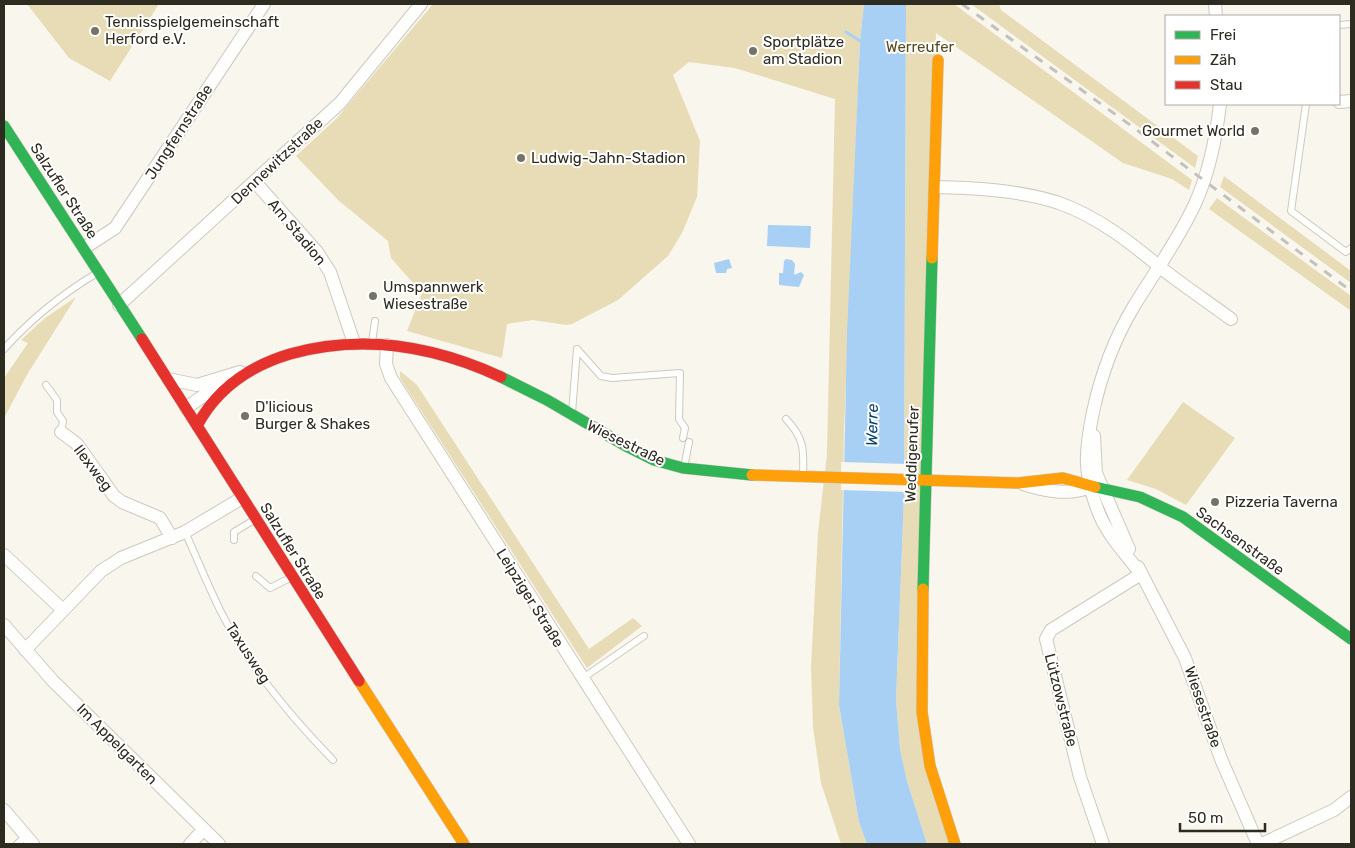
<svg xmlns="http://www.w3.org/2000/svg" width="1355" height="848" font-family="Rubik,sans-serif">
<rect width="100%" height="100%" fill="#f9f6ed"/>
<path fill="#e7dcb5" d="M27,4H159L110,81L69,58Z
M433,4H864L860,41L844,431L839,705L859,822L867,844H841L821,783L813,727L811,667L818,533L827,454L835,99L735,68L689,62L673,75L700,141L697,197L682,233L668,256L618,300L572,324L566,325L533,320L507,324L502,358L407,331L422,293L391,258L388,241L338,200L296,156L337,118Z
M906,4H954L1192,180L1189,190L1172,179L1123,163L936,33L918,681L952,844H927L907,781L900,749L896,700L904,495Z
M971,4H999L1001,10L1198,156L1195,168Z
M1224,176L1351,271V283L1220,187Z
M1217,198L1351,296V311L1209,209Z
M76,297L28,373L4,418V378L28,343L21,340L45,318Z
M400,371L417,385L589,649L633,618L642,626L587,668L400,378Z
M1183,402L1235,438L1186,505L1156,489L1127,480Z"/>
<path fill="#a7d0f4" d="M864,4H906L904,495L896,700L900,749L907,781L927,844H867L859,822L839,705L847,334L860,41Z
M768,225L811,226L810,248L767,246Z
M729,259L732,268L727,269L726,273H716L714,263Z
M786,259L792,260L795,264L794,275L801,272L804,275L799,287L779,285V273H783L784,261Z"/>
<path fill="#f9f6ed" d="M841,462L907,464V492L841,490Z"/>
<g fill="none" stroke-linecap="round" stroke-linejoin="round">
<path stroke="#a7d0f4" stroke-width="3" d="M846,32L862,42"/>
<g stroke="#ccc9c0" stroke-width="8">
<path id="lane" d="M1339,25L1351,24
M1306,104L1291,211L1346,252L1351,248
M372,342L375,321
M4,349C31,319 62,294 97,273
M46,385L57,400V412L63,421L61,432
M572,413L577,349L601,376L612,378L680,373L679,419L685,428L683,438
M786,419C804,438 804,449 803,474
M684,468L689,442
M185,532C197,558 208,586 221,612C249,667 290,716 333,760
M234,540V532L254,520
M256,576L270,588L290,578
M583,678L644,636
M17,844L26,836"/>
</g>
<g stroke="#ccc9c0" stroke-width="14">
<path id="street" d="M1215,4L1216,16
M1339,102L1351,101
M255,182L317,252L330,272L354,343
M935,187C976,188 1019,190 1059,203C1098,217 1130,242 1161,268C1184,286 1208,302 1231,319
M84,248L115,228L264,4
M119,305L340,103L421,4
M387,345L386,364L391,378L689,844
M168,379L197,385L240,372
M186,408L220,384
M61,432L77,444L114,496L122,502L160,518L172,538
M1094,436L1096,473L1129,549
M1023,484C1045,491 1069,496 1090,487
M4,555L63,610
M1138,567L1185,658L1221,759L1258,844
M1141,574C1126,554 1107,535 1098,511C1083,472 1085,452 1093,412C1101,375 1114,339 1134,306C1154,273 1177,242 1194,206C1209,174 1216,139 1220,104
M4,625L53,681L219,844
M25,650L101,571L121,558L185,532L242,498
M4,810L33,844
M190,844L204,829
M1103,844L1080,777L1046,639L1051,630L1141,574
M1262,844L1334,810L1351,797"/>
</g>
<g stroke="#ccc9c0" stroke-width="12">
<path id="fast" d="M4,126L142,339
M501,377L547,400L626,446L654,460L683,468L752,475
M1095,487L1140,497L1183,517L1351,639
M923,589L932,258"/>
</g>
<g stroke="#ccc9c0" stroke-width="12">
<path id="slow" d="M932,258L938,60
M752,475L1018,483L1063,478L1095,487
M923,589L922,712L930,766L955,844
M359,681L464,844"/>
</g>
<g stroke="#ccc9c0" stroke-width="12">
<path id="jam" d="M142,339L359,681
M197,426C217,388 250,366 290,354C362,334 434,346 501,377"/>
</g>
<use href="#lane" stroke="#fefefc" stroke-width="6"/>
<use href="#street" stroke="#fefefc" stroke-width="12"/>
<use href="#fast" stroke="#30b455" stroke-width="11"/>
<use href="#slow" stroke="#ff9f0a" stroke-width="11"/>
<use href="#jam" stroke="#e5322d" stroke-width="11"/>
<path stroke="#c2c1be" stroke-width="3" stroke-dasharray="9 9" stroke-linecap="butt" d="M962,4L1133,127L1351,291"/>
</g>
<g fill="#757268" stroke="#fff" stroke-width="2">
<circle cx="95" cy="31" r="5"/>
<circle cx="753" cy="51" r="5"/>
<circle cx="1255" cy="131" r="5"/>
<circle cx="521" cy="158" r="5"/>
<circle cx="373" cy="296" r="5"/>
<circle cx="245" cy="416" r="5"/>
<circle cx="1215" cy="502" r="5"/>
</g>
<g text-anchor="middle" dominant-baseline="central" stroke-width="4" stroke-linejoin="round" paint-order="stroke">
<g font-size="15" fill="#2e2b20" stroke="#fff" text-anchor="start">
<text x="105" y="22">Tennisspielgemeinschaft<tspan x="105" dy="17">Herford e.V.</tspan></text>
<text x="763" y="42">Sportplätze<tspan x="763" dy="17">am Stadion</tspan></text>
<text x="1245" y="131" text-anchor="end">Gourmet World</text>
<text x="531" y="158">Ludwig-Jahn-Stadion</text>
<text x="383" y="287">Umspannwerk<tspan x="383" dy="17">Wiesestraße</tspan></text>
<text x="255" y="407">D'licious<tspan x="255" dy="17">Burger &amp; Shakes</tspan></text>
<text x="1225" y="502">Pizzeria Taverna</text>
</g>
<g font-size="15" fill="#574b20" stroke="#fff">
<text x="920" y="47">Werreufer</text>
</g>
<g font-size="15" fill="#2e2b20" stroke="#fff">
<text transform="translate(179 132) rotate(-57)">Jungfernstraße</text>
<text transform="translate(277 161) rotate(-43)">Dennewitzstraße</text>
<text transform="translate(64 191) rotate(57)">Salzufler Straße</text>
<text transform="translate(297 232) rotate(50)">Am Stadion</text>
<text transform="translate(626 443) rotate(26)">Wiesestraße</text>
<text transform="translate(912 454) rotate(-88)">Weddigenufer</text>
<text transform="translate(93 468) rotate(53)">Ilexweg</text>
<text transform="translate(1240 541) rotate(36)">Sachsenstraße</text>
<text transform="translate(293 551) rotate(58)">Salzufler Straße</text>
<text transform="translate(530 598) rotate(58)">Leipziger Straße</text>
<text transform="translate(248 653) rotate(57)">Taxusweg</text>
<text transform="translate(1061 700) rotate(76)">Lützowstraße</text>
<text transform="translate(1203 707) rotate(71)">Wiesestraße</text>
<text transform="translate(117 744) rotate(45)">Im Appelgarten</text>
</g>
<g font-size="16" font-style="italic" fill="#0b4470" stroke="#fff">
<text transform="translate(872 425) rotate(-89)">Werre</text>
</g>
</g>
<rect width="1355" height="848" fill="none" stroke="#2e2b20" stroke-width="10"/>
<rect x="1165" y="15" width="175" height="90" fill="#ffffff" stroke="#abaaa6"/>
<rect x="1175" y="31" width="25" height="8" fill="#30b455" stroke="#abaaa6"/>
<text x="1210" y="40" font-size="15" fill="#2e2b20">Frei</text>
<rect x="1175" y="56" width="25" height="8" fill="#ff9f0a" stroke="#abaaa6"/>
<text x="1210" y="65" font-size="15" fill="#2e2b20">Zäh</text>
<rect x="1175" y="81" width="25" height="8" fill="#e5322d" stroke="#abaaa6"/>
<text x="1210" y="90" font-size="15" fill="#2e2b20">Stau</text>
<path d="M1180 823v8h85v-8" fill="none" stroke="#2e2b20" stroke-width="2.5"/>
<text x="1188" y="823" font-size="15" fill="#2e2b20" stroke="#ffffff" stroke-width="4" paint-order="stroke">50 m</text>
</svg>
